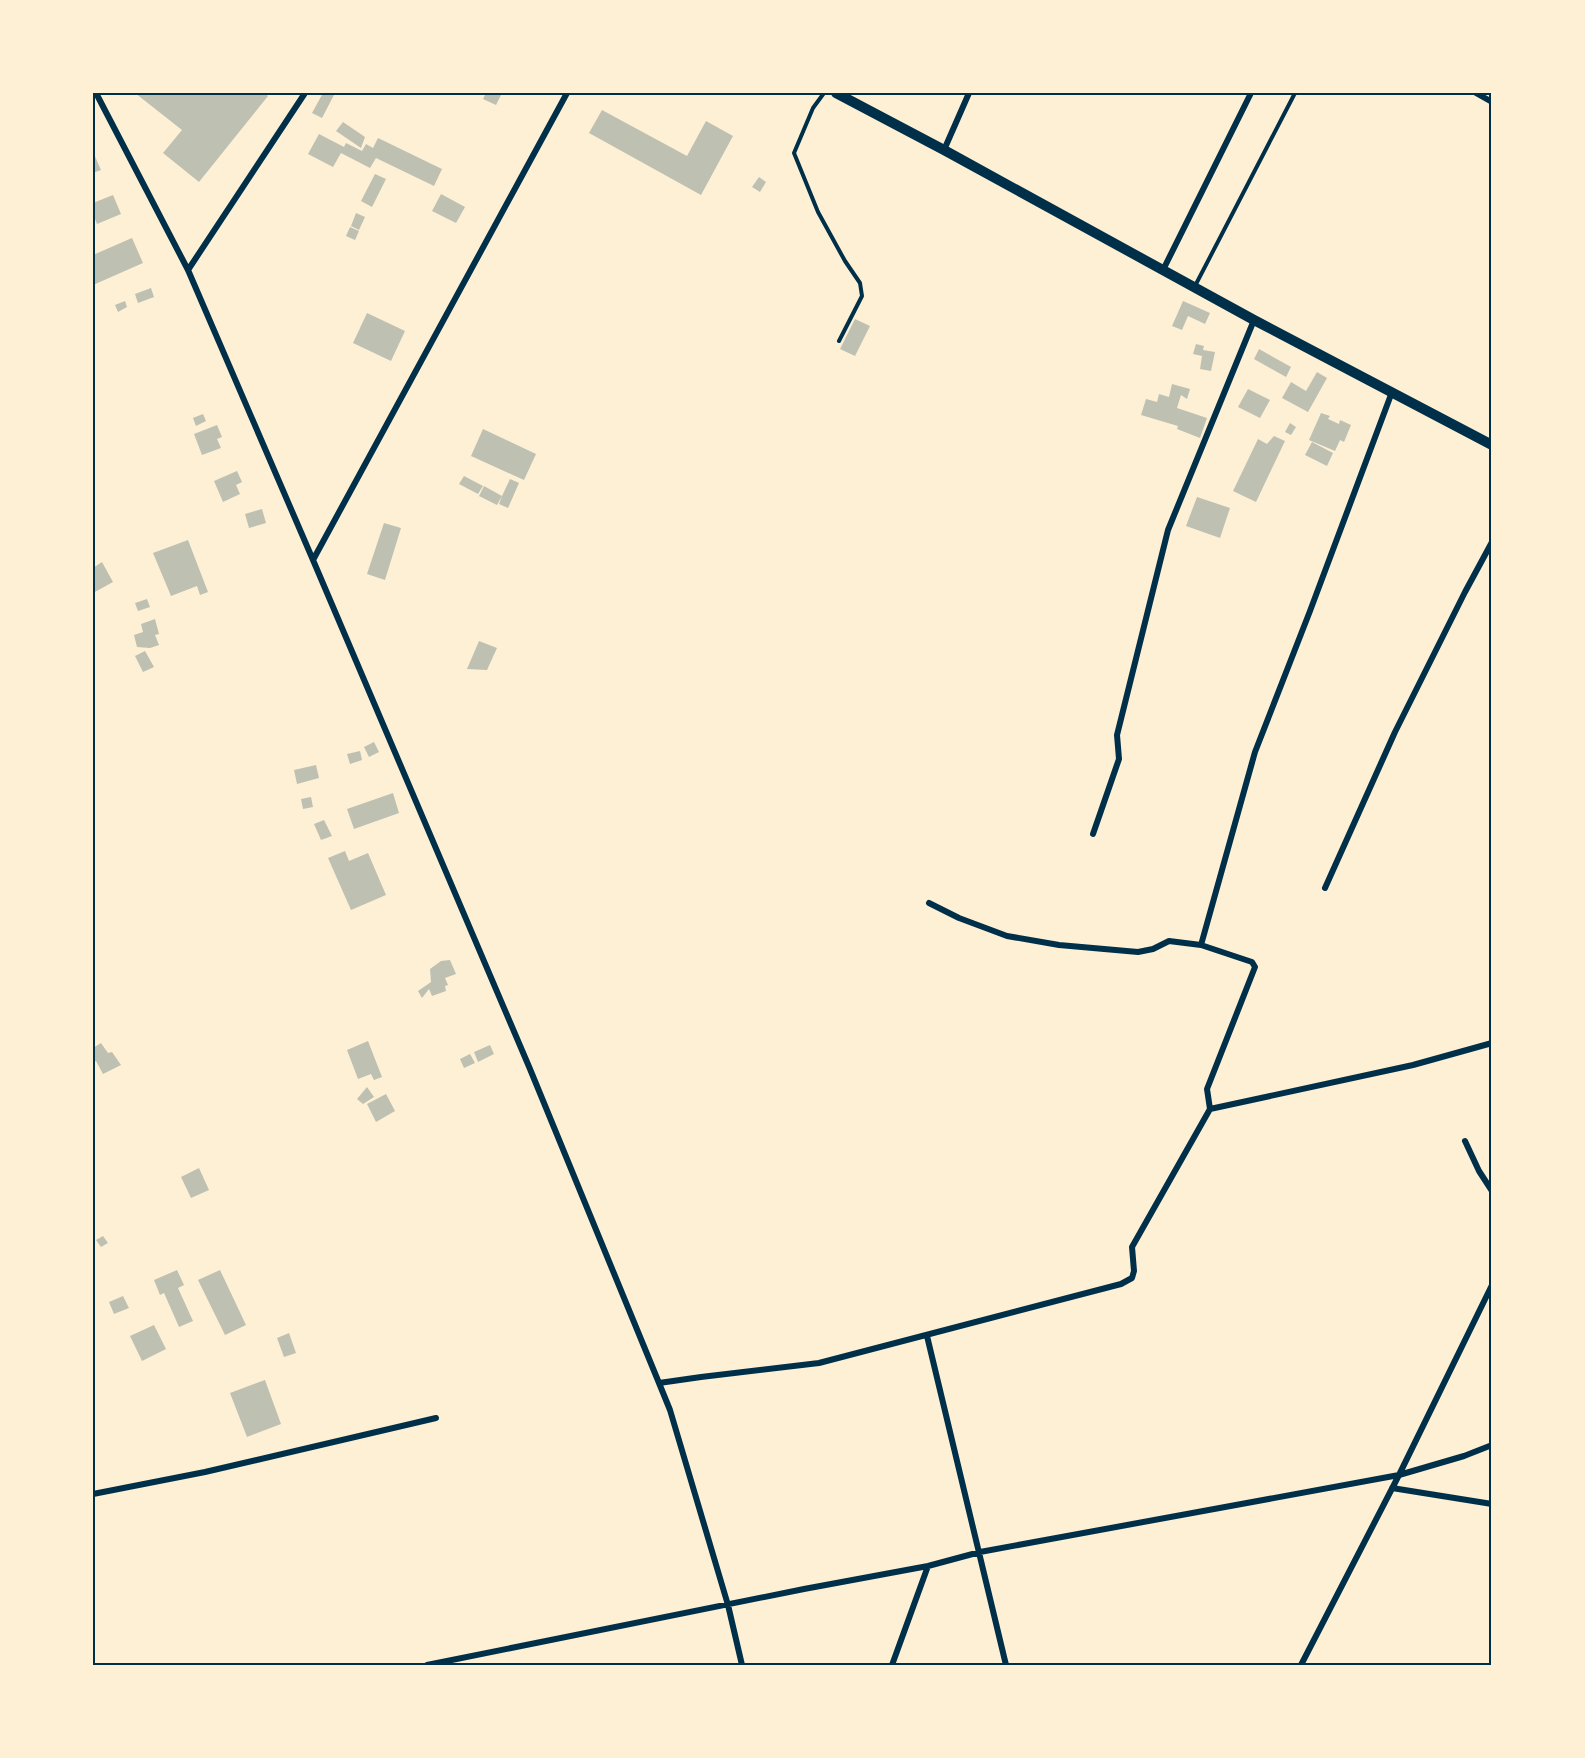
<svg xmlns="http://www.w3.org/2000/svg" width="1585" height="1758" font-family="Montserrat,sans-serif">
<rect width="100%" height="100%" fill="#fdf0d5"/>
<path fill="#bec0b2" d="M135,93H264L268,96L199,182L163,153L182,130Z
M323,93H335L322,118L312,113Z
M486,93H502L496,105L483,99Z
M602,110L687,156L706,121L733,136L701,195L589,133Z
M343,122L365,137L361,148L336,131Z
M319,134L344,147L346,143L362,151L366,144L373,148L378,138L442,169L434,186L376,158L370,168L341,153L333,167L308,154Z
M93,152L101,170L93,173Z
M375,174L386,179L372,207L361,201Z
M759,177L766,182L760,192L752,187Z
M441,194L465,207L456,223L432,211Z
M113,195L121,214L97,224L93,214V203Z
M356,213L365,217L359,230L351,226Z
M350,227L359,231L355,240L346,236Z
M132,238L143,263L93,285V255Z
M151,288L154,297L138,303L135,294Z
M125,301L127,307L118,312L115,305Z
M1183,301L1210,313L1205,324L1188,316L1182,330L1172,326Z
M367,313L405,331L391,361L353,343Z
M855,319L870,326L855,356L840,349Z
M1196,344L1204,346L1203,350L1215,352L1211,371L1200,369L1202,356L1193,354Z
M1259,349L1291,367L1286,377L1254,359Z
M1317,372L1327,378L1308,412L1282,398L1291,382L1306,391Z
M1172,384L1190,389L1187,399L1181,395L1177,408L1207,418L1200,438L1177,429L1178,426L1141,415L1146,399L1157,402L1159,394L1169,397Z
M1248,389L1270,400L1260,418L1238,407Z
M1321,413L1330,416L1328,419L1339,424L1340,420L1351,425L1344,442L1340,440L1335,451L1309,440Z
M203,414L206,421L196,426L193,418Z
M1290,423L1296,427L1291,435L1285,432Z
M217,425L222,437L217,439L221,448L202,455L194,434Z
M483,429L536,454L524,480L471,456Z
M1274,436L1285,441L1256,502L1233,491L1258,439L1267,444Z
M1312,442L1333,453L1327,466L1305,455Z
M237,471L242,482L236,485L240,494L223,502L214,481Z
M464,476L483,486L478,494L459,484Z
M510,479L519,483L508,508L499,504L502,496L497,505L479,496L484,486L502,496Z
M1197,497L1230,508L1220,538L1186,526Z
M262,509L266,523L249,528L245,514Z
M384,523L401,528L385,580L367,574Z
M188,540L208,592L200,595L197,586L171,596L153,553Z
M102,562L113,582L93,593V568Z
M147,599L150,607L138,611L135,603Z
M155,619L159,634L155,635L159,645L150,648L137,647L134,635L143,632L141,624Z
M479,641L497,648L487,670L467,669Z
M145,651L154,667L143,672L135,656Z
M374,742L379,752L369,757L364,747Z
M360,751L362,760L350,764L347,754Z
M316,765L319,778L297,784L294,770Z
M393,793L399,813L354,829L347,809Z
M311,797L313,807L303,809L301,799Z
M324,820L332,836L321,840L314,824Z
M345,851L349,861L368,853L386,895L351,910L328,858Z
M450,960L456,974L445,978L448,985L445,986L446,991L432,996L429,989L422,998L418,991L431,982L430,969L441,961Z
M368,1041L382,1077L374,1080L371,1074L358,1079L347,1050Z
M101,1043L108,1053L112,1052L121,1065L103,1074L96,1061L93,1062V1048Z
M490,1045L494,1054L478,1062L474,1052Z
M470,1054L475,1063L464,1068L460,1059Z
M367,1087L374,1097L363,1104L357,1099Z
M386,1094L395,1111L376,1122L367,1104Z
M199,1168L209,1190L191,1198L181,1177Z
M103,1236L108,1243L101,1247L96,1240Z
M177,1270L184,1285L178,1288L193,1321L179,1327L164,1293L160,1295L154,1280Z
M220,1270L246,1325L225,1335L198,1280Z
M123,1296L129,1308L114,1314L109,1302Z
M154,1325L166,1349L142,1361L130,1336Z
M289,1333L296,1353L284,1357L277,1338Z
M265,1380L281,1424L247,1437L230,1393Z"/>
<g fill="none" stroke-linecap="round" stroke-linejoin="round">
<path stroke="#003049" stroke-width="4" d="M824,93L813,108L794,153L818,212L845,261L860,283L862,296L839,341
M1195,286L1295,93"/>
<path stroke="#003049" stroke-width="6" d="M96,93L188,270L313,560L530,1069L659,1383
M1476,93L1492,102
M944,150L969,93
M188,270L305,93
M1163,270L1251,93
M313,560L567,93
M1093,834L1119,759L1117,735L1168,530L1254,320
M1325,888L1395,732L1465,592L1492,542
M1201,945L1255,752L1310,611L1392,392
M1210,1109L1413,1065L1492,1043
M1465,1141L1479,1171L1492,1191
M927,1336L1006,1665
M1392,1488L1492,1504
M93,1494L205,1472L436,1418
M427,1665L804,1589L928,1566L980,1552L1399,1475L1464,1456L1492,1445
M742,1665L728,1605L670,1410L659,1383L701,1377L819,1363L1121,1284L1132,1278L1134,1271L1132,1247L1210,1109L1207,1089L1255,967L1252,962L1201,945L1169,941L1153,949L1138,952L1059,945L1007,936L959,918L929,903
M892,1665L928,1566
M1301,1665L1399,1475L1492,1285"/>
<path stroke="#003049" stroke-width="10" d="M836,93L944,150L1254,320L1492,445"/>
</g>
<rect width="1585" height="1758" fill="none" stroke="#fdf0d5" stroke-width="189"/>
<rect x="94" y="94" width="1396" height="1570" fill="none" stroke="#003049" stroke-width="2"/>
</svg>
